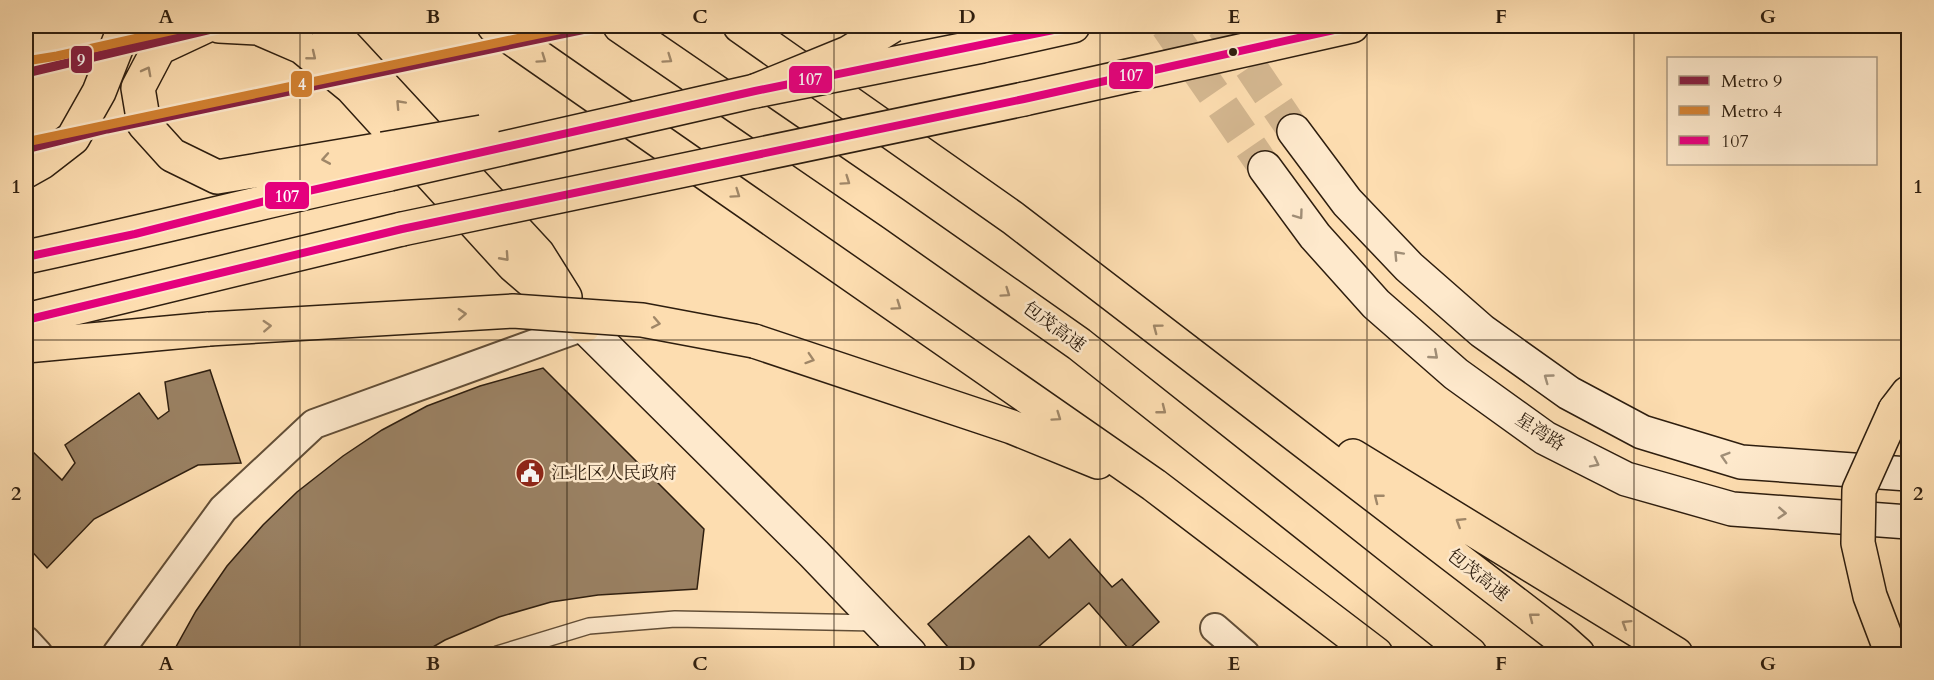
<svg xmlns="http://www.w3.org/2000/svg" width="1934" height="680" font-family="Cardo,'Noto Serif SC',serif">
<rect width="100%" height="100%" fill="#fdddb0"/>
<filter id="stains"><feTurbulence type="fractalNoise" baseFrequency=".00333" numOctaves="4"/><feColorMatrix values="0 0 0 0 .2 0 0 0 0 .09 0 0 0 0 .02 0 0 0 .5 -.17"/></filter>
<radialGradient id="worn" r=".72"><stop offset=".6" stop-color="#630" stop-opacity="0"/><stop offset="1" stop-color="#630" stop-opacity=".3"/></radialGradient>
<path fill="#9a8163" stroke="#2e1e0f" stroke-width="1.5" d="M543,368L704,529L697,589L598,595L551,602L499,617L445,640L421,654H172L196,611L227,566L263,525L297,492L343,456L382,430L427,406L480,386Z
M210,370L241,463L198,465L94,519L47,568L26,545V451L29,448L62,480L75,463L65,445L139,393L158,419L169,411L165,382Z
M1029,536L1049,558L1070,539L1112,587L1122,579L1159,622L1129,649L1089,603L1030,654H954L928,624Z"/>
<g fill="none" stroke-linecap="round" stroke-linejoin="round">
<path stroke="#d4b790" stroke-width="33" stroke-dasharray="33 16" stroke-linecap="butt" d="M1167,26L1265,168
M1223,26L1294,131"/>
<g stroke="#624e37" stroke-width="18">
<path id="lane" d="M497,654L589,626L675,619L877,623"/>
</g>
<g stroke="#624e37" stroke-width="32">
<path id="street" d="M1215,628L1245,654
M26,641L38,654
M117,654L223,509L314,424L584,326"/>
</g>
<g stroke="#2e1e0f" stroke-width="36">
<path id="secondary" d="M1294,131L1347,202L1409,267L1482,331L1569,393L1642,432L1741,462L1908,474
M1265,168L1315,236L1376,304L1456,374L1545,438L1626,479L1732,509L1908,522
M584,326L814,554L910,654"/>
</g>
<g stroke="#2e1e0f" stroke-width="36">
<path id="primary" d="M206,26L159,48L138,88L144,124L172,155L217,177L383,149
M219,26L258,28L302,47L351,87L513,265L584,326
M327,26L538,254L565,297
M982,46L1073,26
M1024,99L1352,26
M26,171L42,162L73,138L99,92L125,26
M26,257C148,231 268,200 390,174
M26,320L402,229"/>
</g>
<g stroke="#2e1e0f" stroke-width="36">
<path id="highway" d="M494,26L1154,485L1376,654
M620,26L894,214L1079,344L1470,654
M740,26L1013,218L1559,637L1578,654
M754,341L1012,427L1098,462
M26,346L209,329
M1895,410L1908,393
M1353,456L1676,654"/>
</g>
<use href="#lane" stroke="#fee9cc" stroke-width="15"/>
<use href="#street" stroke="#fee9cc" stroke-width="28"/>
<use href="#secondary" stroke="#fee9cc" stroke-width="33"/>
<use href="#primary" stroke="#fdddb0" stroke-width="33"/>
<use href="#highway" stroke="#fdddb0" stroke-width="33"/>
<g stroke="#2e1e0f" stroke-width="36" stroke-linecap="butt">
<path id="primary-bridge" d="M383,149L482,132
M390,174L755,91L982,46
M402,229L1024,99"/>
</g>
<g stroke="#2e1e0f" stroke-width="36" stroke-linecap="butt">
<path id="highway-bridge" d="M755,91L848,53L892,26
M209,329L513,311L642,320L754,341
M1892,654L1870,596L1858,543L1859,490L1895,410"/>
</g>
<use href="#primary-bridge" stroke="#fdddb0" stroke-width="33"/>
<use href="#highway-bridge" stroke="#fdddb0" stroke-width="33"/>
<g stroke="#fee9cc" stroke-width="12">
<path id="bus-1" d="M26,257L135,234L277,198L755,91L1073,26
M26,320L402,229L1024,99L1352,26"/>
</g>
<use href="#bus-1" stroke="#e5007d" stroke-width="8"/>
<g stroke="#fee9cc" stroke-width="14">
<path id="metro-1" d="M26,73L224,26
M26,149L107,129L600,26"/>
</g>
<g stroke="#fee9cc" stroke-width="14">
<path id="metro-2" d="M26,61L57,56L192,26
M26,142L577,26"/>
</g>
<use href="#metro-1" stroke="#862041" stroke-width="9"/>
<use href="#metro-2" stroke="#d38131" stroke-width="9"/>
</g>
<defs><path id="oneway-chevron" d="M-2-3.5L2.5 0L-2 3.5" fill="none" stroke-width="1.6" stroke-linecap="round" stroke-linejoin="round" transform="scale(1.5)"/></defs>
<g stroke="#a08768">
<use href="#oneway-chevron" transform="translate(312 56) rotate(39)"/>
<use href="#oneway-chevron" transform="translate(542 59) rotate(35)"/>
<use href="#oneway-chevron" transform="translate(668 59) rotate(35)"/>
<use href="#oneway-chevron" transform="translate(147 71) rotate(-62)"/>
<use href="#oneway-chevron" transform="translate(400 104) rotate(-133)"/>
<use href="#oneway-chevron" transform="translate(326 159) rotate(170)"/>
<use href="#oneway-chevron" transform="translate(846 181) rotate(35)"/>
<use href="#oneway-chevron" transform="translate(736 194) rotate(35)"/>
<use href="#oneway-chevron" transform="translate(505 257) rotate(48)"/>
<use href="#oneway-chevron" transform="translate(1006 293) rotate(35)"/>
<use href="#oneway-chevron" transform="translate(897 306) rotate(35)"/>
<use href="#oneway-chevron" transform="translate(462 314) rotate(-3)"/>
<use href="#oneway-chevron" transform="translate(656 323) rotate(11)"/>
<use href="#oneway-chevron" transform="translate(267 326) rotate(-3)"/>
<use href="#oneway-chevron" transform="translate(1157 328) rotate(-143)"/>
<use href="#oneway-chevron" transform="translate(810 359) rotate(18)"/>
<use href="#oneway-chevron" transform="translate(1162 410) rotate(38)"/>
<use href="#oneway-chevron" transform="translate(1057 417) rotate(35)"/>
<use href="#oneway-chevron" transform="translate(1378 498) rotate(-142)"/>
<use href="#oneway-chevron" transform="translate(1460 522) rotate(-148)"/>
<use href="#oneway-chevron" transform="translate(1533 617) rotate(-142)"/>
<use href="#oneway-chevron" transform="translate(1626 624) rotate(-148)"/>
</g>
<g stroke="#a08e77">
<use href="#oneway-chevron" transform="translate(1299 215) rotate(54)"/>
<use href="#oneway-chevron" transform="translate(1398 255) rotate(-133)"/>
<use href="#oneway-chevron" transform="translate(1434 355) rotate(41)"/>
<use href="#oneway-chevron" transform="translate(1548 378) rotate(-144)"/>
<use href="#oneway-chevron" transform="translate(1725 457) rotate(-163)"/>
<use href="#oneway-chevron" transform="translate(1595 463) rotate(27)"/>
<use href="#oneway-chevron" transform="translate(1782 513) rotate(4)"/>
</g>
<path fill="none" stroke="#2e1e0f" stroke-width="1.5" stroke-opacity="0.55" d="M300,26V654M567,26V654M834,26V654M1100,26V654M1367,26V654M1634,26V654M26,340H1908"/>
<defs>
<g id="civic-disc" transform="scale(1.5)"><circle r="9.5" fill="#8f2418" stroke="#fee9cc"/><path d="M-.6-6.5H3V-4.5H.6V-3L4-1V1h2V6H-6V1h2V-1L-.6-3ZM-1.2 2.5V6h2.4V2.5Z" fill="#fff"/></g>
</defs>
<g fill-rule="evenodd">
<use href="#civic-disc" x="530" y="473"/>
</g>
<circle fill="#2e1e0f" stroke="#fee9cc" stroke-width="2" cx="1233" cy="52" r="5"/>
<g text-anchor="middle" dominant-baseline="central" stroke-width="5" stroke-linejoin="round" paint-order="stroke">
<g font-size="18" fill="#2e1e0f" stroke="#fee9cc">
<text transform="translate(1054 327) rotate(36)">包茂高速</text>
<text transform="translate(1540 432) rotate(32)">星湾路</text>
<text transform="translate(1478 575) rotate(38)">包茂高速</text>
</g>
<g font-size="18" fill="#2e1e0f" stroke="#fee9cc" text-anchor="start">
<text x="551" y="473">江北区人民政府</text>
</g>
</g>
<g stroke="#fee9cc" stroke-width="2">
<rect x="70" y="45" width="23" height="29" rx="6" fill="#862041"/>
<rect x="1108" y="61" width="46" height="29" rx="6" fill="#e5007d"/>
<rect x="788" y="65" width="45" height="29" rx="6" fill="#e5007d"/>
<rect x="290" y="70" width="23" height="28" rx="6" fill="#d38131"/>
<rect x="264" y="181" width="46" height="29" rx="6" fill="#e5007d"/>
</g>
<g font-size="16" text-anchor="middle" font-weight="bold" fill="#fff">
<text x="81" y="66">9</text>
<text x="1131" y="81">107</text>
<text x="810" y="85">107</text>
<text x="302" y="90">4</text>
<text x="287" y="202">107</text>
</g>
<rect width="1934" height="680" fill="none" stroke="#fdddb0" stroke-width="66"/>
<rect x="1667" y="57" width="210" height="108" fill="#fee9cc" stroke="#ab9880" stroke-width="1.5"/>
<rect x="1679" y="76" width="30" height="9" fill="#862041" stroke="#ab9880" stroke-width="1.5"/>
<text x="1721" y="87" font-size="18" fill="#2e1e0f">Metro 9</text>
<rect x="1679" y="106" width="30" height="9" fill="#d38131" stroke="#ab9880" stroke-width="1.5"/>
<text x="1721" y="117" font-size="18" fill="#2e1e0f">Metro 4</text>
<rect x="1679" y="136" width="30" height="9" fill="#e5007d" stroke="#ab9880" stroke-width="1.5"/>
<text x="1721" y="147" font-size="18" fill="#2e1e0f">107</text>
<rect x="33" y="33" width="1868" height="614" fill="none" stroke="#2e1e0f" stroke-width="2"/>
<g font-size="20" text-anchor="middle" font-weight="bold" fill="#2e1e0f">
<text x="166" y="23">A</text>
<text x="433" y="23">B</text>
<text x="700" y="23">C</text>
<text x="967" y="23">D</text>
<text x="1234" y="23">E</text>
<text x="1501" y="23">F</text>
<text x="1768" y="23">G</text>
<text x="16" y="193">1</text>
<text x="1918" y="193">1</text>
<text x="16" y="500">2</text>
<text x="1918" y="500">2</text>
<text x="166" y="670">A</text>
<text x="433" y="670">B</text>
<text x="700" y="670">C</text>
<text x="967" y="670">D</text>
<text x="1234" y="670">E</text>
<text x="1501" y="670">F</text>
<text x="1768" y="670">G</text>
</g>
<rect width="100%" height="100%" filter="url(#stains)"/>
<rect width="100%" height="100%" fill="url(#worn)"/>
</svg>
